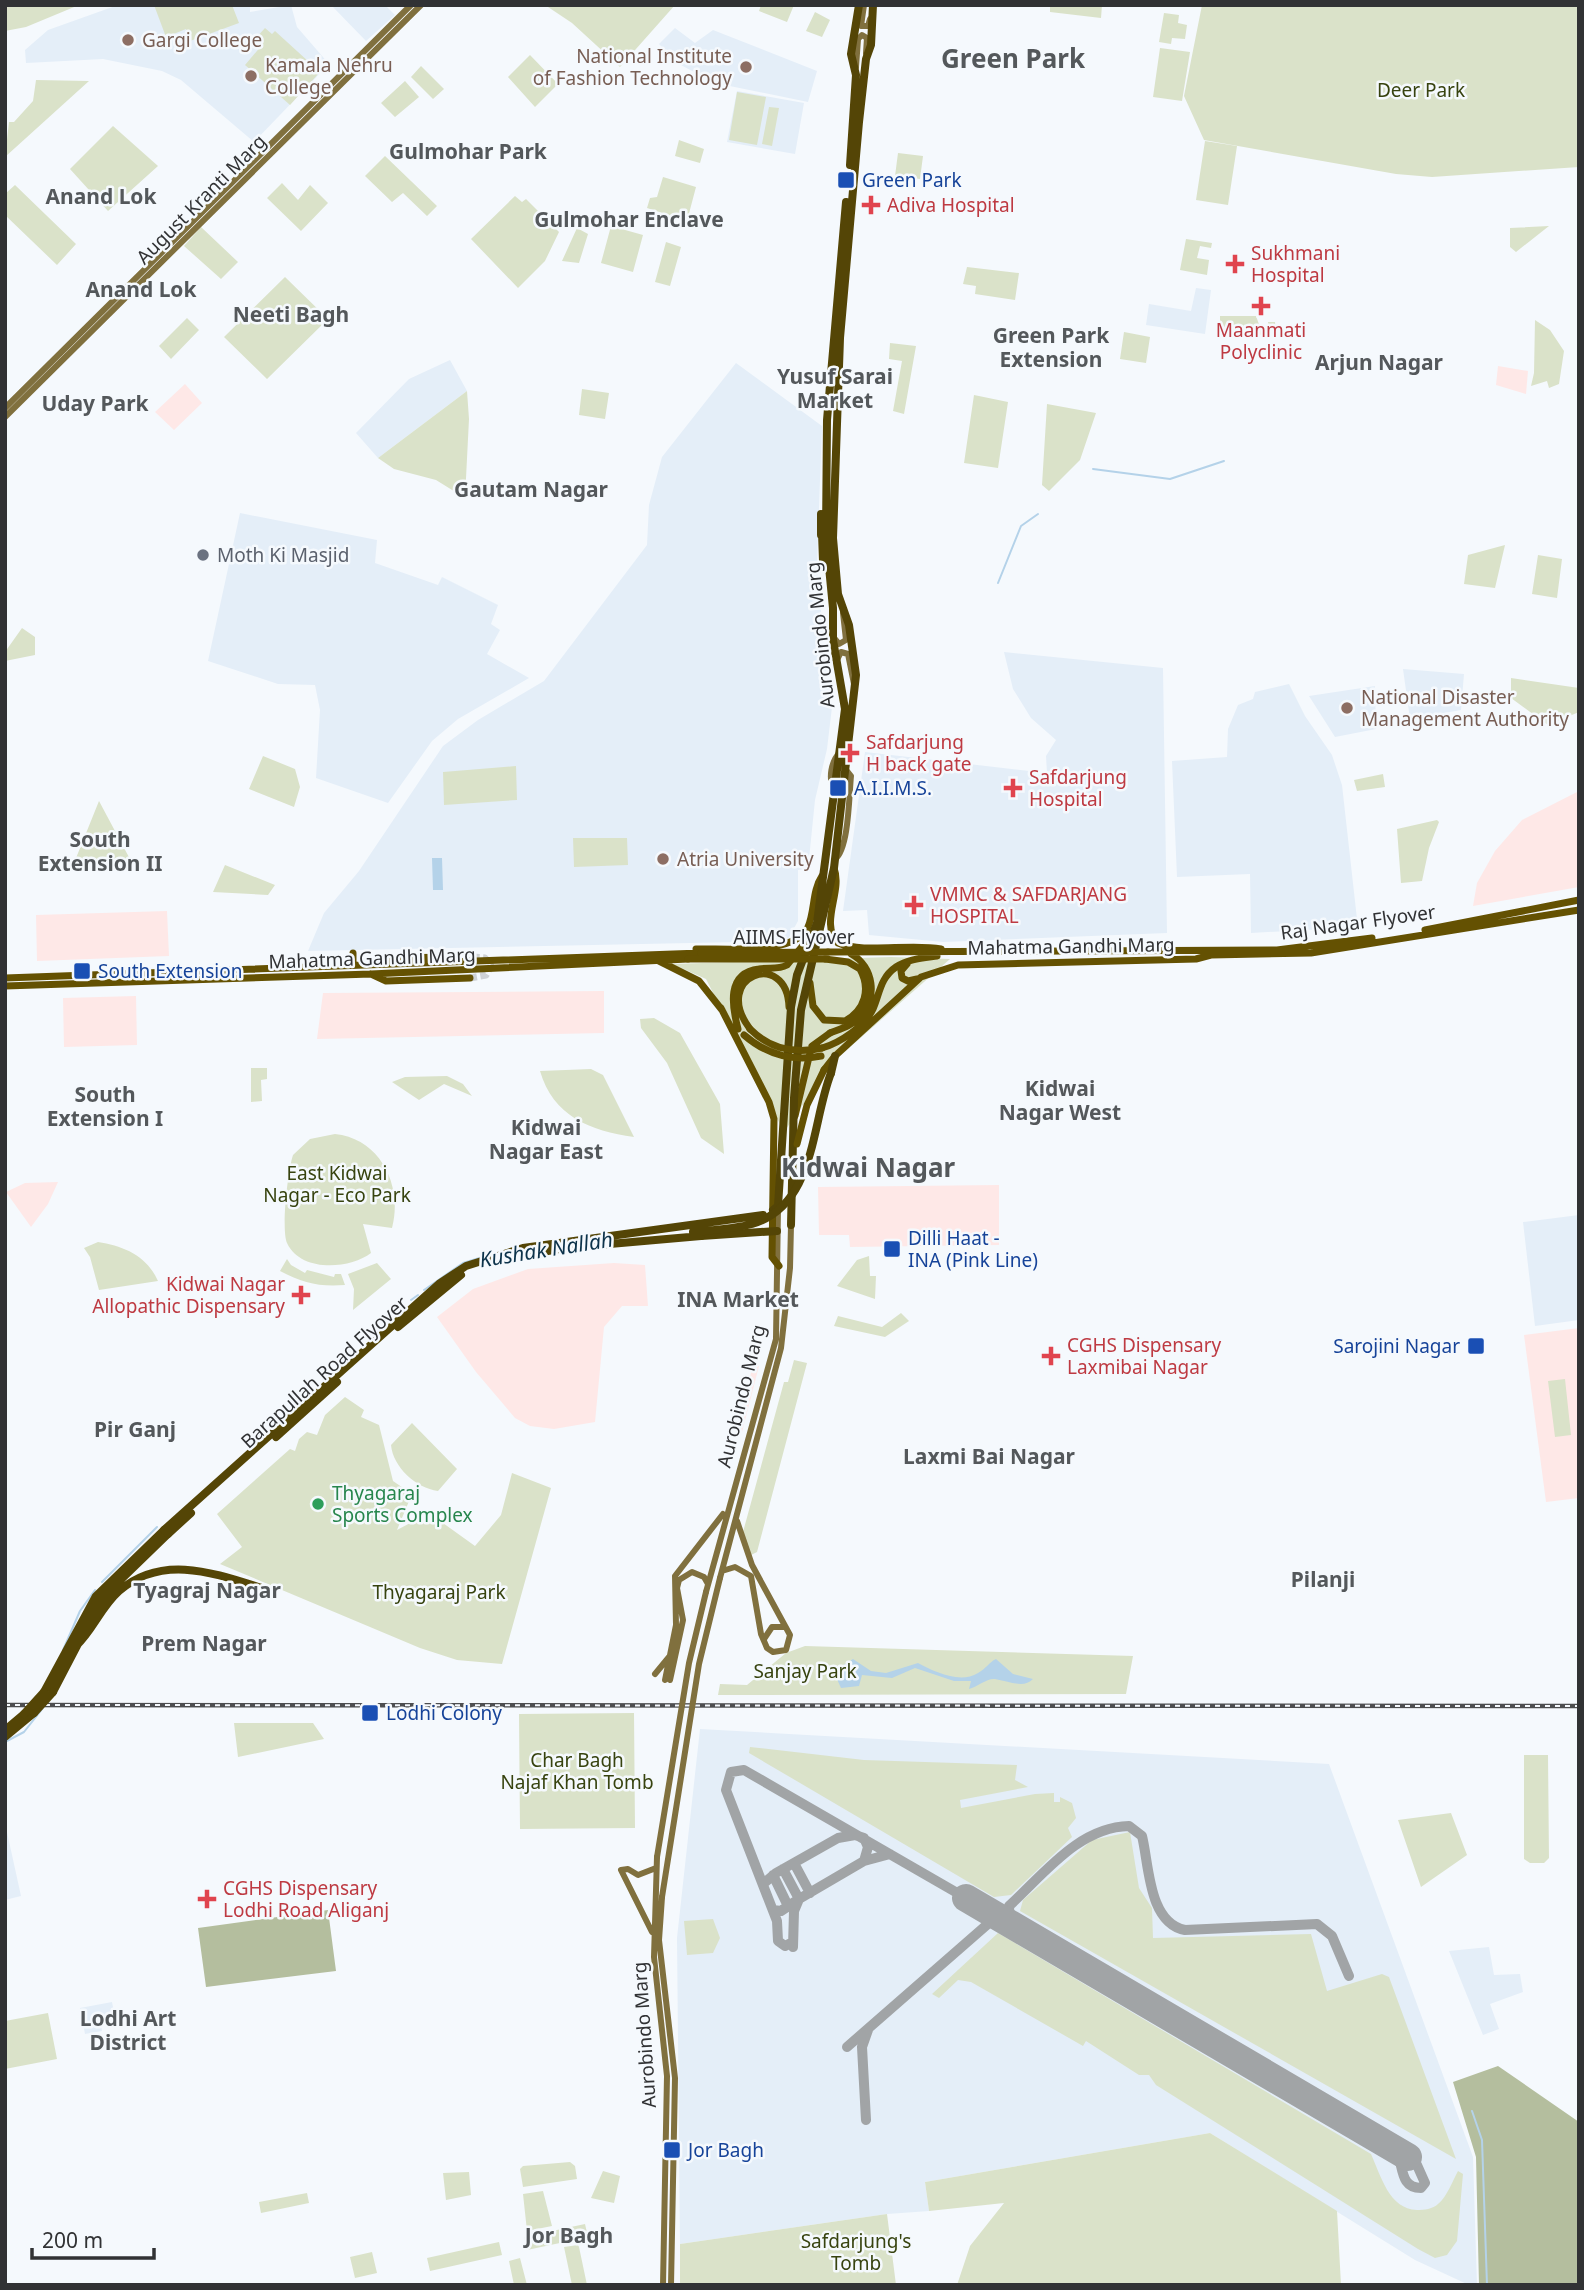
<svg xmlns="http://www.w3.org/2000/svg" width="1584" height="2290" font-family="'Noto Sans',sans-serif">
<rect width="100%" height="100%" fill="#f5f9fd"/>
<path fill="#fee8e7" d="M1498,366L1528,371L1526,394L1496,385Z
M185,384L202,403L174,430L155,412Z
M1579,791V887L1473,906L1477,883L1495,851L1522,820Z
M167,911L169,956L37,961L36,915Z
M604,991V1033L317,1039L323,993Z
M136,996L137,1045L64,1047L63,998Z
M58,1182L48,1204L31,1227L6,1192L25,1183Z
M999,1185V1245L850,1247L849,1235H819L818,1187Z
M614,1263L645,1265L648,1306H622L604,1327L595,1422L554,1429L530,1426L515,1418L476,1372L437,1317L473,1289L528,1269Z
M1579,1328V1498L1546,1502L1524,1335Z
M753,1365L759,1366L742,1432L736,1431Z"/>
<path fill="#e4eef8" d="M118,5H250V12L291,5L297,27L329,64L254,142L181,80L162,71L103,59L26,63L25,50L48,30Z
M331,5H385L395,15L366,41Z
M675,28L695,43L713,30L817,71L808,102L715,83L677,63L659,44Z
M737,91L804,103L795,154L727,142Z
M1196,288L1211,290L1205,334L1146,325L1149,304L1191,311Z
M450,360L467,391L378,458L356,433L409,379Z
M736,363L822,426L817,562L827,683L832,707L827,749L815,800L808,869L798,870V921L787,941L308,951L324,913L359,871L443,746L478,720L544,681L647,545L649,505L662,457Z
M240,513L377,540L375,563L438,585L442,577L498,605L491,624L500,630L487,654L529,678L458,719L432,741L388,803L316,778L320,710L315,685L278,684L208,661Z
M1004,652L1163,668L1167,933L943,942L869,935L867,910L843,911L865,752L1047,773L1046,756L1056,740L1031,718L1013,689Z
M1403,669L1464,674L1461,710L1410,719Z
M1289,684L1305,716L1332,755L1342,785L1357,919L1353,926L1344,928L1251,933L1250,874L1177,877L1172,761L1227,757L1228,729L1238,705L1253,699L1255,692Z
M1375,686L1376,729L1335,737L1309,696Z
M1579,1215V1320L1535,1326L1523,1222Z
M700,1729L1329,1764L1473,2157L1477,2285H1469L1415,2260L1210,2133L925,2182L929,2211L887,2214L680,2244L677,1938Z
M5,1823L21,1896L5,1900Z
M1489,1947L1494,1975L1520,1974L1523,1992L1490,2004L1499,2029L1483,2035L1449,1951Z
M112,2002L116,2022L101,2025L102,2031L85,2034L80,2008Z"/>
<path fill="#dae2c9" d="M5,5H79L26,27L5,31Z
M154,5H232L239,23L190,41L186,29L166,37Z
M545,5H675L620,67L572,23Z
M761,5H794L787,22L759,11Z
M1050,5H1102L1101,18L1050,12Z
M1202,5H1579V167L1432,177L1396,174L1204,140L1184,96Z
M815,12L830,20L822,37L806,31Z
M1164,13L1179,15L1178,23L1187,25L1185,39L1172,38L1171,44L1159,42Z
M265,28L272,34L275,31L320,72L290,105L245,65L262,45L255,39Z
M1160,48L1190,52L1182,101L1153,97Z
M530,55L558,84L535,107L508,77Z
M421,66L444,89L433,99L411,77Z
M36,80L89,81L5,157L9,122H14L33,101Z
M405,81L419,97L395,117L381,103Z
M737,92L766,97L757,145L729,140Z
M769,107L779,108L772,146L762,144Z
M113,126L158,166L108,211L70,169Z
M679,140L704,149L700,163L675,156Z
M1205,141L1237,146L1228,205L1196,200Z
M898,153L923,156L920,179L895,176Z
M385,156L437,206L427,216L403,193L392,202L365,176Z
M663,177L696,187L687,221L647,208L650,198L657,197Z
M282,183L298,200L310,185L328,203L301,231L267,198Z
M15,185L76,244L57,265L5,215V194Z
M515,196L522,202L526,199L559,232L545,261L518,288L471,239Z
M611,226L643,235L633,272L601,263Z
M1549,226L1516,252L1510,247V228Z
M201,227L238,262L221,279L184,246Z
M577,228L588,234L579,263L562,261Z
M1186,239L1212,243L1211,248L1200,246L1197,258L1209,260L1207,275L1180,270Z
M666,242L681,247L670,286L655,282Z
M967,267L1019,273L1015,300L975,294L976,286L963,284Z
M285,277L328,319L267,379L224,337Z
M1220,316H1256L1261,330L1268,327V322H1275L1276,334L1227,336L1220,324Z
M187,318L199,330L171,359L159,346Z
M1535,320L1550,330L1564,351L1559,384L1549,388L1547,381L1531,386L1534,373Z
M1124,332L1150,337L1146,363L1120,359Z
M890,343L916,346L904,414L893,411L902,361L889,359Z
M582,389L609,393L605,419L579,415Z
M467,391L469,419L465,498L436,480L394,469L378,458Z
M974,395L1008,402L998,468L964,463Z
M1047,404L1096,413L1080,460L1049,491L1042,485Z
M1505,545L1495,588L1464,584L1468,555Z
M1538,555L1562,559L1557,598L1532,594Z
M22,628L35,637V655L5,661V652Z
M1511,678L1579,688V712L1548,725L1511,698Z
M263,756L295,769L300,787L294,807L249,789Z
M516,766L517,800L444,805L443,772Z
M1383,774L1385,787L1357,791L1354,780Z
M99,801L131,861L74,863Z
M1437,820L1439,822L1429,848L1422,881L1401,883L1397,829Z
M573,838H627L628,865L574,867Z
M225,865L275,885L268,895L213,892Z
M891,957L950,959L831,1064L784,1132L706,979L672,964Z
M654,1018L680,1033L720,1104L724,1154L701,1138L667,1063L641,1028L640,1019Z
M251,1068H267V1079L261,1080L262,1101L251,1102Z
M591,1069L603,1075L634,1137C590,1131 553,1116 540,1071Z
M447,1076L463,1084L472,1096L444,1084L419,1100L392,1082L405,1077Z
M335,1134C381,1139 403,1186 392,1228L363,1224L371,1253C350,1269 301,1273 287,1243C281,1229 288,1170 293,1155L310,1139Z
M98,1242C124,1246 147,1256 158,1281L99,1290L90,1257L84,1248Z
M869,1256L870,1276H876L875,1299L837,1286L857,1260Z
M287,1259L291,1265L305,1273L307,1270L334,1277L335,1274H341L345,1285C319,1287 303,1283 280,1271Z
M377,1263L391,1279L353,1310L354,1289L348,1274Z
M901,1313L909,1321L885,1337L834,1326L838,1316L882,1327Z
M794,1360L807,1363L757,1552L751,1555L743,1532L784,1382H788Z
M1565,1379L1571,1435L1555,1437L1548,1381Z
M345,1397L364,1410L361,1417L379,1425L393,1481L412,1494L397,1530L429,1513L475,1546L501,1515L512,1473L551,1488L502,1664L457,1660L420,1648L220,1564L242,1547L217,1514L290,1449L295,1451L299,1439L307,1432L317,1435L325,1415Z
M412,1423L457,1469L438,1491C416,1488 393,1467 391,1445Z
M805,1646L1133,1656L1126,1694L718,1695L720,1684L747,1685L786,1653Z
M634,1713L635,1828L520,1829L519,1714Z
M234,1723H313L324,1739L238,1757Z
M750,1747L864,1760L1017,1765L1015,1780L1028,1787L960,1800L961,1808L1035,1794L1054,1793V1802H1060V1797L1072,1803L1076,1818L1068,1828L1072,1837L1011,1895L994,1897L749,1753Z
M1524,1755H1548L1549,1858L1544,1863H1530L1524,1859Z
M1451,1813L1467,1855L1421,1887L1398,1820Z
M1130,1832L1139,1888L1152,1908L1153,1938L1311,1934L1327,1991L1382,1974L1389,1977L1456,2159L1020,1911L1023,1900L1092,1840Z
M713,1919L720,1938L713,1953L687,1955L684,1921Z
M998,1933L1371,2154C1381,2176 1389,2209 1417,2210C1424,2210 1433,2209 1438,2204C1447,2197 1453,2180 1458,2171L1463,2174L1457,2241L1447,2255L1435,2258L1418,2249L1156,2085L1149,2075H1139L1086,2041L1083,2046L971,1982L958,1980L939,1998L932,1994Z
M48,2013L57,2059L5,2069V2021Z
M1210,2133L1337,2211L1341,2285H957L970,2246L1004,2203L929,2211L925,2182Z
M570,2162L575,2166L577,2179L523,2187L520,2169L523,2166Z
M603,2171L620,2176L614,2203L591,2198Z
M469,2172L471,2195L446,2200L443,2173Z
M543,2191L552,2226L527,2231L523,2194Z
M307,2193L309,2203L261,2213L259,2202Z
M887,2214L896,2285H680V2244Z
M585,2224L588,2237L527,2250L524,2237Z
M499,2242L502,2255L430,2271L427,2258Z
M578,2245L579,2247L587,2285H572L564,2247Z
M372,2252L377,2273L355,2278L350,2257Z
M520,2258L527,2285H514L509,2261Z"/>
<path fill="#b4be9e" d="M328,1910L336,1971L206,1987L198,1928Z
M1498,2066L1579,2122V2285H1479L1476,2157L1453,2082Z"/>
<path fill="#b4d2e9" d="M432,858H442L443,890H433Z
M853,1659L871,1671L886,1673L918,1663C935,1672 960,1684 978,1673C986,1669 989,1662 996,1659L1013,1674L1033,1679C1024,1689 1008,1681 995,1679C987,1678 977,1687 969,1689L971,1681H954L915,1668L892,1678L862,1675L859,1686L841,1688L836,1677L837,1669Z"/>
<g fill="none" stroke-linecap="round" stroke-linejoin="round">
<path stroke="#b4d2e9" stroke-width="2" d="M1093,469L1170,479L1224,461
M998,583L1021,526L1038,514
M424,1290L463,1263L496,1253
M411,1300L418,1295
M102,1582L157,1527
M63,1650L80,1611L95,1590
M5,1742L24,1732L43,1708
M1472,2111L1482,2140L1487,2285"/>
<path stroke="#a1a4a6" stroke-width="10" d="M794,1863L810,1893
M773,1875L788,1906
M763,1884L776,1873L838,1838L855,1835L864,1838L868,1847L864,1861
M773,1910L781,1911L799,1899L783,1869
M1010,1924L1009,1906C1044,1874 1079,1827 1129,1826L1142,1836C1149,1863 1148,1923 1185,1930L1317,1924L1332,1936L1349,1976
M793,1942L785,1946L778,1941L777,1921L726,1790L731,1772L744,1770L966,1898
M793,1947L794,1911L799,1899L864,1861L890,1854
M847,2047L997,1916
M866,2120L862,2047L868,2030
M1396,2150C1404,2165 1399,2188 1421,2188L1425,2183L1417,2165L1408,2157"/>
<path stroke="#a1a4a6" stroke-width="28" d="M966,1898L1408,2157"/>
<path stroke="#ced1d5" stroke-width="7" stroke-dasharray="7 3.5" stroke-linecap="butt" d="M470,978L486,975L491,966L485,958L471,957"/>
<path stroke="#80703e" stroke-width="6" d="M864,5L861,26H868L870,19
M856,67L858,39L862,35L867,38L866,53
M5,408L411,5
M5,417L421,5
M834,638L839,644L846,640L843,613
M837,660L841,652L848,654L854,684
M834,790C828,778 831,762 840,752
M835,859C849,849 849,795 851,776L847,771
M722,1571L735,1567L751,1576L761,1634L767,1648L773,1652L786,1650L790,1635L752,1565L737,1521
M720,1578L781,1348L790,1268L791,1225
M706,1592L776,1339L778,1208
M764,1639L772,1627H783
M655,1674L669,1657
M665,1680L676,1625L675,1576L723,1514
M670,1680L683,1620L677,1588L679,1580L692,1572L704,1577L708,1584
M657,1857L654,1957L667,2076L663,2285
M662,1897L659,1940L675,2078L671,2285
M652,1932L621,1870L628,1869L638,1875L656,1868"/>
<path stroke="#645102" stroke-width="7" d="M834,868C843,892 819,923 838,943C864,954 910,943 941,949
M1425,930L1579,900
M696,949C724,948 795,956 808,927C815,911 812,891 822,876
M828,952L1277,950L1372,938
M353,953V965
M659,961L699,981L722,1010
M370,964L381,958L457,957
M907,964L901,971L902,978L908,981L917,979
M371,974L386,981L470,978
M5,978L701,953
M810,983L813,1006L824,1020L845,1021C865,1010 871,989 860,969L848,962L825,959
M5,986L371,974L688,959
M721,1008L769,1102L774,1119L772,1257L779,1266
M738,1029C732,1006 726,973 759,969C769,967 778,970 787,965L809,938
M750,1029C710,976 787,948 789,1007
M830,1033C840,1029 852,1026 860,1017C878,999 874,966 851,954
M822,1048C840,1043 865,1026 873,1009C880,993 880,978 896,967C908,959 923,958 937,956
M824,1070L835,1056L921,977L958,965L1196,959L1211,955L1311,953L1579,910
M795,1116L810,1053"/>
<path stroke="#544506" stroke-width="8" d="M850,165L856,75L851,54L859,5
M822,533L823,561
M821,535V514
M831,1073L835,1056
M773,1210L778,1206L791,1007L797,975L817,923L845,709L833,640V608L826,536L827,420L846,202
M791,1225L794,1098L801,1010L834,868L856,675L849,625L838,594L833,538L840,338L859,122L866,59L871,45L873,5
M701,1236L777,1231
M76,1646C93,1630 101,1607 119,1591C164,1552 219,1575 268,1590
M44,1692L96,1596L164,1530
M53,1692L102,1598L168,1534
M5,1730L24,1714
M5,1737L34,1713"/>
<g stroke="#4d4e50" stroke-width="4.5">
<path id="rail" d="M5,1705L1579,1706"/>
</g>
<use href="#rail" stroke="#f5f9fd" stroke-width="2" stroke-dasharray="5" stroke-linecap="butt"/>
<path stroke="#80703e" stroke-width="6" d="M657,1857L689,1663L706,1592
M662,1897L699,1664L720,1578"/>
<path stroke="#645102" stroke-width="7" d="M701,953L828,952
M688,959H825
M750,1029C770,1049 795,1054 822,1048
M744,1035C766,1054 792,1062 821,1056
M812,1046L830,1033
M797,1144L807,1105L824,1070"/>
<path stroke="#544506" stroke-width="8" d="M693,1232C713,1230 733,1229 752,1224C816,1205 811,1124 831,1073
M499,1260L564,1248L701,1236
M398,1327L461,1275
M276,1437L337,1382
M164,1530L440,1283L466,1266L523,1248L763,1215
M168,1534L191,1513
M34,1713L53,1692
M24,1714L44,1692"/>
</g>
<g fill="#8d6e63" stroke="#f5f9fd" stroke-width="2.5">
<circle cx="128" cy="40" r="7"/>
<circle cx="746" cy="67" r="7"/>
<circle cx="251" cy="76" r="7"/>
<circle cx="1347" cy="708" r="7"/>
<circle cx="663" cy="859" r="7"/>
</g>
<g fill="#1a4fb4" stroke="#f5f9fd" stroke-width="2.5">
<rect x="837" y="171" width="18" height="18" rx="3.5"/>
<rect x="829" y="779" width="18" height="18" rx="3.5"/>
<rect x="73" y="962" width="18" height="18" rx="3.5"/>
<rect x="883" y="1240" width="18" height="18" rx="3.5"/>
<rect x="1467" y="1337" width="18" height="18" rx="3.5"/>
<rect x="361" y="1704" width="18" height="18" rx="3.5"/>
<rect x="663" y="2141" width="18" height="18" rx="3.5"/>
</g>
<g fill="#e0444e" stroke="#f5f9fd" stroke-width="2.5">
<path d="M867.5 194.5h7v7h7v7h-7v7h-7v-7h-7v-7h7z"/>
<path d="M1231.5 253.5h7v7h7v7h-7v7h-7v-7h-7v-7h7z"/>
<path d="M1257.5 295.5h7v7h7v7h-7v7h-7v-7h-7v-7h7z"/>
<path d="M846.5 742.5h7v7h7v7h-7v7h-7v-7h-7v-7h7z"/>
<path d="M1009.5 777.5h7v7h7v7h-7v7h-7v-7h-7v-7h7z"/>
<path d="M910.5 894.5h7v7h7v7h-7v7h-7v-7h-7v-7h7z"/>
<path d="M297.5 1284.5h7v7h7v7h-7v7h-7v-7h-7v-7h7z"/>
<path d="M1047.5 1345.5h7v7h7v7h-7v7h-7v-7h-7v-7h7z"/>
<path d="M203.5 1888.5h7v7h7v7h-7v7h-7v-7h-7v-7h7z"/>
</g>
<circle fill="#6b7280" stroke="#f5f9fd" stroke-width="2.5" cx="203" cy="555" r="7"/>
<circle fill="#2e9e5b" stroke="#f5f9fd" stroke-width="2.5" cx="318" cy="1504" r="7"/>
<g text-anchor="middle" dominant-baseline="central" stroke-width="5" stroke-linejoin="round" paint-order="stroke">
<g font-size="19" fill="#785e54" stroke="#f5f9fd" text-anchor="start">
<text x="142" y="40">Gargi College</text>
<text x="732" y="56" text-anchor="end">National Institute<tspan x="732" dy="22">of Fashion Technology</tspan></text>
<text x="265" y="65">Kamala Nehru<tspan x="265" dy="22">College</tspan></text>
<text x="1361" y="697">National Disaster<tspan x="1361" dy="22">Management Authority</tspan></text>
<text x="677" y="859">Atria University</text>
</g>
<g font-size="19" fill="#37430f" stroke="#f5f9fd">
<text x="1421" y="90">Deer Park</text>
<text x="337" y="1173">East Kidwai<tspan x="337" dy="22">Nagar - Eco Park</tspan></text>
<text x="439" y="1592">Thyagaraj Park</text>
<text x="805" y="1671">Sanjay Park</text>
<text x="577" y="1760">Char Bagh<tspan x="577" dy="22">Najaf Khan Tomb</tspan></text>
<text x="856" y="2241">Safdarjung's<tspan x="856" dy="22">Tomb</tspan></text>
</g>
<g font-size="19" fill="#164399" stroke="#f5f9fd" text-anchor="start">
<text x="862" y="180">Green Park</text>
<text x="854" y="788">A.I.I.M.S.</text>
<text x="98" y="971">South Extension</text>
<text x="908" y="1238">Dilli Haat -<tspan x="908" dy="22">INA (Pink Line)</tspan></text>
<text x="1460" y="1346" text-anchor="end">Sarojini Nagar</text>
<text x="386" y="1713">Lodhi Colony</text>
<text x="688" y="2150">Jor Bagh</text>
</g>
<g font-size="19" fill="#313234" stroke="#f5f9fd">
<text transform="translate(201 199) rotate(-45)">August Kranti Marg</text>
<text transform="translate(820 635) rotate(-96)">Aurobindo Marg</text>
<text transform="translate(1358 922) rotate(-8)">Raj Nagar Flyover</text>
<text x="794" y="937">AIIMS Flyover</text>
<text transform="translate(1071 946) rotate(-1)">Mahatma Gandhi Marg</text>
<text transform="translate(372 958) rotate(-2)">Mahatma Gandhi Marg</text>
<text transform="translate(324 1372) rotate(-42)">Barapullah Road Flyover</text>
<text transform="translate(741 1396) rotate(-76)">Aurobindo Marg</text>
<text transform="translate(644 2035) rotate(-94)">Aurobindo Marg</text>
</g>
<g font-size="19" fill="#be3a42" stroke="#f5f9fd" text-anchor="start">
<text x="887" y="205">Adiva Hospital</text>
<text x="1251" y="253">Sukhmani<tspan x="1251" dy="22">Hospital</tspan></text>
<text x="1261" y="330" text-anchor="middle">Maanmati<tspan x="1261" dy="22">Polyclinic</tspan></text>
<text x="866" y="742">Safdarjung<tspan x="866" dy="22">H back gate</tspan></text>
<text x="1029" y="777">Safdarjung<tspan x="1029" dy="22">Hospital</tspan></text>
<text x="930" y="894">VMMC &amp; SAFDARJANG<tspan x="930" dy="22">HOSPITAL</tspan></text>
<text x="285" y="1284" text-anchor="end">Kidwai Nagar<tspan x="285" dy="22">Allopathic Dispensary</tspan></text>
<text x="1067" y="1345">CGHS Dispensary<tspan x="1067" dy="22">Laxmibai Nagar</tspan></text>
<text x="223" y="1888">CGHS Dispensary<tspan x="223" dy="22">Lodhi Road Aliganj</tspan></text>
</g>
<g font-size="19" fill="#5b616d" stroke="#f5f9fd" text-anchor="start">
<text x="217" y="555">Moth Ki Masjid</text>
</g>
<g font-size="19" fill="#27864d" stroke="#f5f9fd" text-anchor="start">
<text x="332" y="1493">Thyagaraj<tspan x="332" dy="22">Sports Complex</tspan></text>
</g>
<g font-size="21" font-weight="bold" fill="#54585b" stroke="#f5f9fd">
<text x="468" y="151">Gulmohar Park</text>
<text x="101" y="196">Anand Lok</text>
<text x="629" y="219">Gulmohar Enclave</text>
<text x="141" y="289">Anand Lok</text>
<text x="291" y="314">Neeti Bagh</text>
<text x="1051" y="335">Green Park<tspan x="1051" dy="24">Extension</tspan></text>
<text x="1379" y="362">Arjun Nagar</text>
<text x="835" y="376">Yusuf Sarai<tspan x="835" dy="24">Market</tspan></text>
<text x="95" y="403">Uday Park</text>
<text x="531" y="489">Gautam Nagar</text>
<text x="100" y="839">South<tspan x="100" dy="24">Extension II</tspan></text>
<text x="1060" y="1088">Kidwai<tspan x="1060" dy="24">Nagar West</tspan></text>
<text x="105" y="1094">South<tspan x="105" dy="24">Extension I</tspan></text>
<text x="546" y="1127">Kidwai<tspan x="546" dy="24">Nagar East</tspan></text>
<text x="738" y="1299">INA Market</text>
<text x="135" y="1429">Pir Ganj</text>
<text x="989" y="1456">Laxmi Bai Nagar</text>
<text x="1323" y="1579">Pilanji</text>
<text x="207" y="1590">Tyagraj Nagar</text>
<text x="204" y="1643">Prem Nagar</text>
<text x="128" y="2018">Lodhi Art<tspan x="128" dy="24">District</tspan></text>
<text x="569" y="2235">Jor Bagh</text>
</g>
<g font-size="21" font-style="italic" fill="#0c324a" stroke="#f5f9fd">
<text transform="translate(546 1249) rotate(-9)">Kushak Nallah</text>
</g>
<g font-size="26" font-weight="bold" fill="#54585b" stroke="#f5f9fd">
<text x="1013" y="58">Green Park</text>
<text x="868" y="1167">Kidwai Nagar</text>
</g>
</g>
<rect width="1584" height="2290" fill="none" stroke="#313234" stroke-width="14"/>
<path d="M32 2248v10h122v-10" fill="none" stroke="#313234" stroke-width="3.5"/>
<text x="42" y="2248" font-size="21" fill="#313234" stroke="#f5f9fd" stroke-width="5" paint-order="stroke">200 m</text>
</svg>
